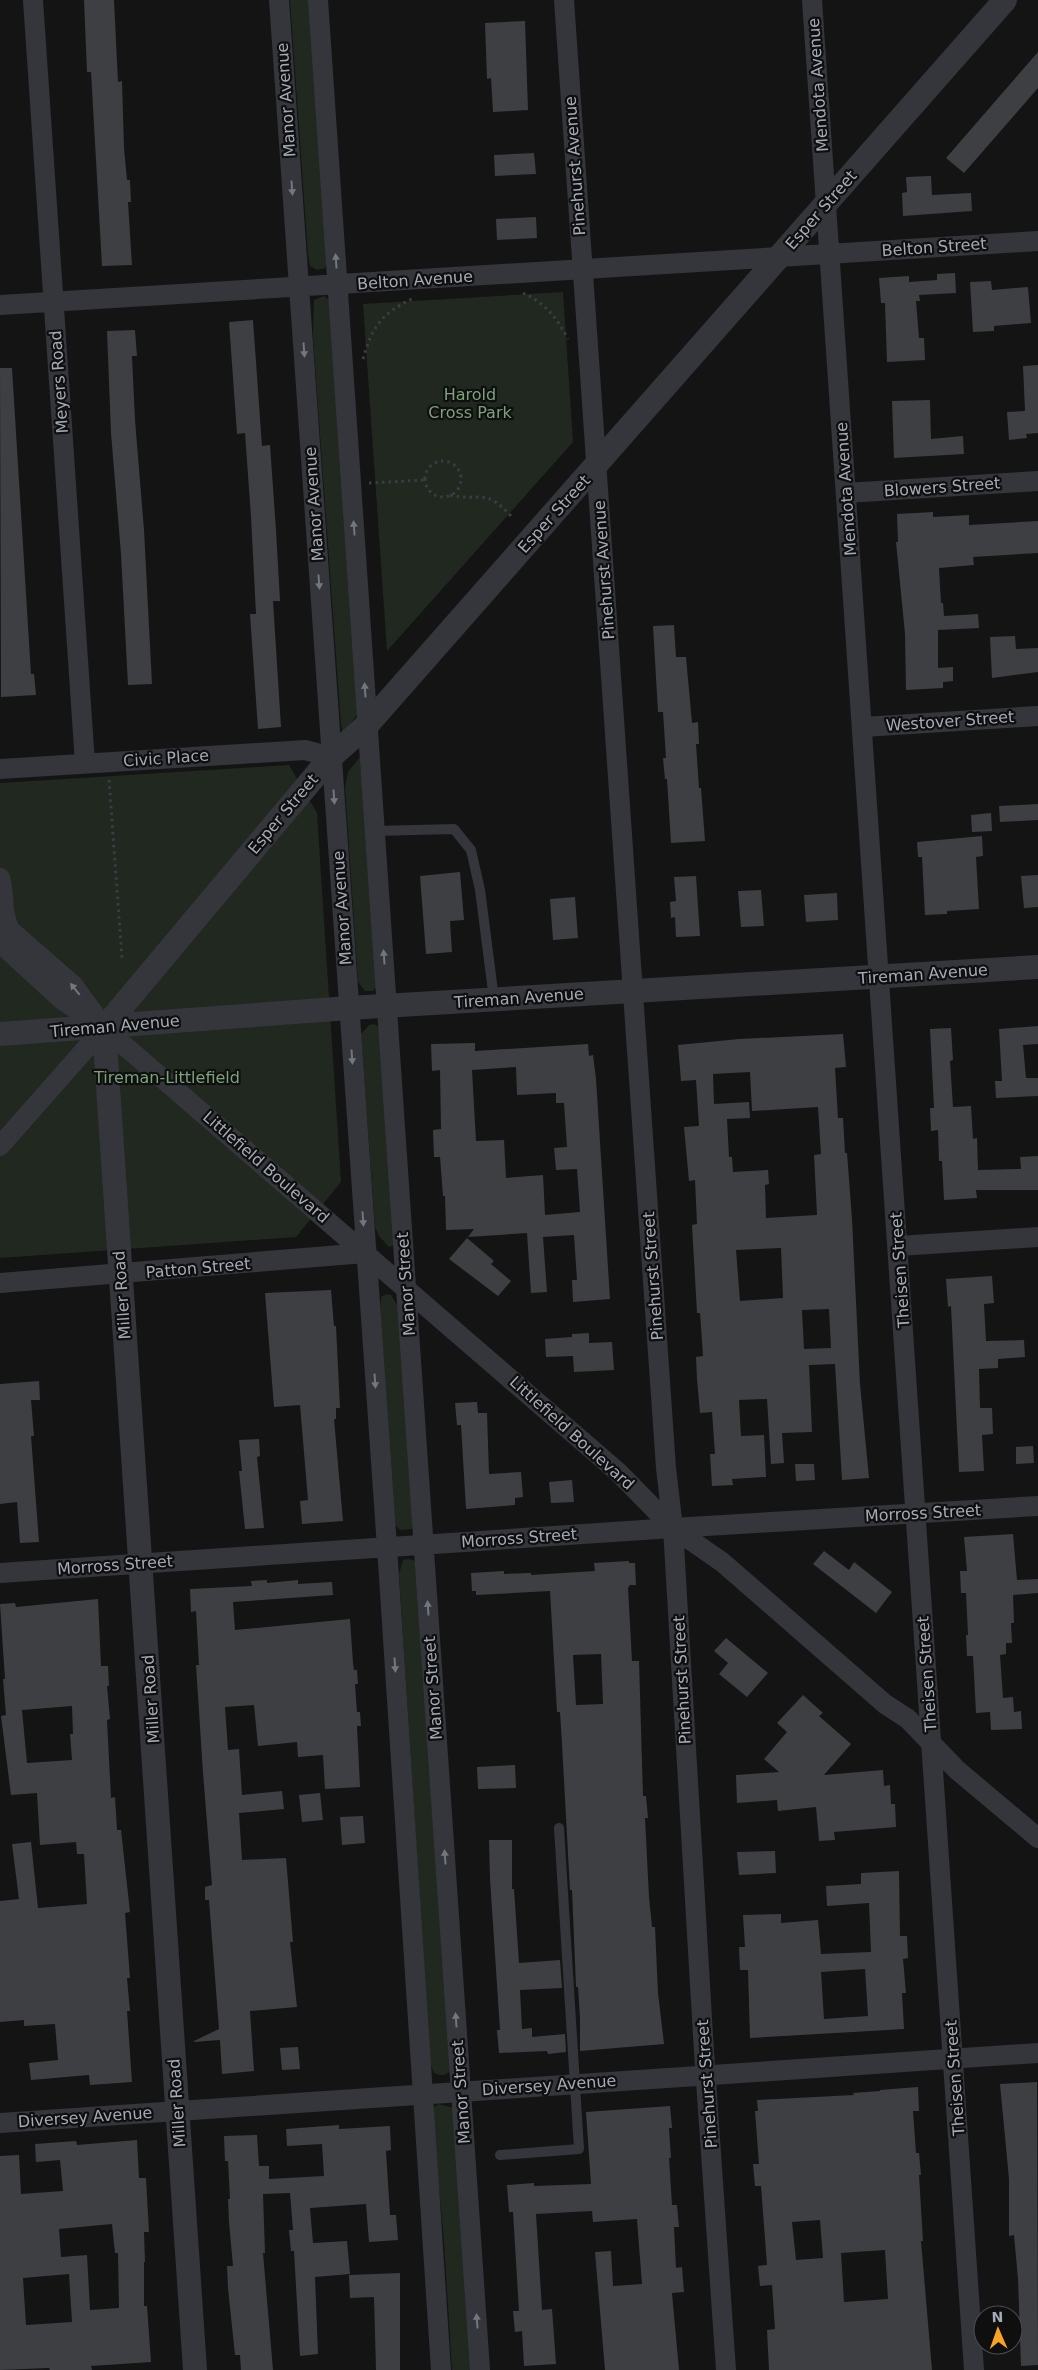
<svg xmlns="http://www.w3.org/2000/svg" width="1038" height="2370" font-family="'DejaVu Sans',sans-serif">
<rect width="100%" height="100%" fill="#141415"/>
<path fill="#202820" d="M290,0H310L328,259L325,268L317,270L310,266L308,255Z
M563,292L573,442L387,651L363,304Z
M324,296L330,301L358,709L356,717L343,732L341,725L313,337L314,300Z
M360,757L378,984L373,991H365L358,982L345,787L348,772Z
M289,765L317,813L341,1182L296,1237L0,1258V783Z
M374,1024L379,1027L394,1245L389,1247L379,1236L375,1227L361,1034L369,1025Z
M387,1294L391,1295L399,1308L415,1520L412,1529L400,1530L396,1526L394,1515L380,1312L381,1297Z
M409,1559L415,1561L419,1571L451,2071C445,2076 441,2076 434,2073L430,2063L399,1574L403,1560Z
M438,2104L454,2108L473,2370H452L444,2241L432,2118L433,2108Z"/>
<path fill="#3d3f42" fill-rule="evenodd" d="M84,0H114L118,82L122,81L124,148L127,180H130L131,202H128L132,265L102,266L91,72H87Z
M525,21L528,110L493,112L491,78L487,79L485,23Z
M1038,52V88L964,173L946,158Z
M534,153L536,174L495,176L494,155Z
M931,176L932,195L971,193L972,211L903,216L902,193L907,192L906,177Z
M536,217L537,238L497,240L496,219Z
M955,273L956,293L919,295L920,301H916L919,338H924L925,360L887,362L885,303H881L879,278L909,276V282L937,280V274Z
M991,281L992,290L1028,287L1031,323L994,326V331L973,332L970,282Z
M253,320L262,446L270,445L276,530L280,601H273L281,727L258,729L250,614H256L251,517L245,433L237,434L229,322Z
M135,330L137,356H132L135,420L144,530L152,684L128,685L121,554L111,433L107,331Z
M1038,365V433L1026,434L1027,438L1009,440L1007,412L1025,411L1023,366Z
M0,368H12L31,674H34L36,695L1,697Z
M930,400L931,439L963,436L964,454L894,458L892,401Z
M933,512V517L969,515V525L1038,521V553L973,557L974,565L939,568L941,603H943L944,616L978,614L979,628L938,630V668L953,667V681L943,682V688L906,690L905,634L896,542H898L897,514Z
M674,625L676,657H686L692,723L698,722L699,744H696L699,788H701L705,841L671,843L667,779H665L663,758H666L663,712H658L653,626Z
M1015,636L1016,649L1038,648V672L992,678L990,637Z
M1038,804V820L1000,822L999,806Z
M991,813L992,831L972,832L971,815Z
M982,836L983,856L976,857L979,909L947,911V914L925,915L922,857H918L917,842Z
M460,872L464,920L450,921L452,952L426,954L420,876Z
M1038,875V907L1024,908L1021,876Z
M696,876L700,936L676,937L675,917L671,918L670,902L676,901L674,877Z
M761,890L764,926L741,927L738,891Z
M837,893L838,920L806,922L804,895Z
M575,897L578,938L553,940L550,899Z
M1038,1026V1044L1023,1045L1026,1078H1038V1096L996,1098L995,1081H1002L999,1029Z
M951,1028L953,1060L950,1061L953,1107L971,1106L973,1139L977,1138L978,1170L1021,1169L1020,1157L1038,1156V1190H976L977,1198L944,1200L942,1161H939L938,1130L931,1131L930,1108H934L930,1029Z
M843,1034L846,1067L835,1068L838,1118H843L845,1153H847L852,1219L860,1384L869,1478L842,1480L835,1364L809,1365L812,1432L782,1433L784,1463L771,1464L767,1399L739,1400L741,1436L764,1435L766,1477L732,1479L733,1485L712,1486L710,1454H715L712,1412L700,1413L697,1379L696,1357L703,1356L700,1313H697L692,1225L697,1224L695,1180L689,1181L684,1127L699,1126L696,1080L681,1081L678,1045L739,1039ZM750,1072L752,1111L818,1107L821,1154L814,1155L817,1215L766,1218L765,1185L769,1184L768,1170L733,1172L732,1157H729L727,1119L750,1118L749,1102L714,1104L713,1074ZM781,1248L783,1298L740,1301L736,1250ZM829,1309L831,1348L804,1349L802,1310Z
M475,1043V1051L588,1044L589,1056L593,1055L596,1079L610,1299L573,1302L572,1280H577L574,1235L543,1237L547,1292L531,1293L527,1233L468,1237L474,1229L446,1230L445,1196H443L440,1157H434L433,1130L441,1129L440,1070L432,1071L431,1044ZM516,1067L517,1095L556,1093V1103H564L567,1147L554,1148L556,1170L577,1169L580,1212L545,1215L543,1175L506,1178L504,1140L476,1141L472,1070Z
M467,1238L494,1261L491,1264L511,1281L498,1296L449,1259Z
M992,1276L994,1303L984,1304L986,1341L1024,1340L1025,1357L998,1359V1368L979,1369L980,1408H992L993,1434L982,1435L984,1471L959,1472L951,1306L948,1307L946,1279Z
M331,1290L334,1326H336L340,1408H336V1419H334L343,1521L302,1524L300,1501L308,1500L300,1405L274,1407L265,1293Z
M589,1333V1343L612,1342L614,1370L574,1372L573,1356L546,1357L545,1339L572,1337V1334Z
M39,1381L40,1400H31L34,1436H31L39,1542L20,1543L17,1502L0,1504V1384Z
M477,1402L478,1413H487L489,1474L521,1472L523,1497L515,1498V1505L466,1509L461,1425H457L455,1403Z
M259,1439L260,1456L257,1457L264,1528L245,1529L239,1471H242L239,1440Z
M1033,1446L1034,1463L1016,1464V1447Z
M795,1464H814L815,1480L796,1481Z
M572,1480L574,1502L551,1503L549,1482Z
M1013,1534L1017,1580L1038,1579V1593L1013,1595L1014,1623H1011L1012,1643H1006V1654L1000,1655L1003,1698L1013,1697L1014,1712L1021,1711L1022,1729L991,1730L990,1712L976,1713L973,1656H967L966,1635H968L966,1593H961L960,1571H967L964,1537Z
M824,1551L849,1570L854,1562L892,1592L876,1613L813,1564Z
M629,1561V1563H635L636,1585H630L628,1588L632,1661H639L643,1796H646L648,1818H645L649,1897L652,1927H655L658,1993L664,2044L580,2051V2018L578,1987H576L572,1890H570L562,1744L560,1712H557L550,1591L476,1595V1591H472L471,1573L504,1571V1574L531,1573V1575L595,1571L594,1563ZM601,1654L603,1704L576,1705L573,1655Z
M267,1580V1583L298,1580V1584L332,1582L333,1595L233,1602L235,1630L350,1619L353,1663L354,1670H357L358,1684H355L357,1712H360L361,1726H357L360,1787L325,1789L323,1755L298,1757L297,1742L258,1746L254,1705L225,1707L228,1750L239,1749L242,1795L282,1791L284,1809L239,1813L242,1860L286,1858L293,1942H290L297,2007L250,2011L254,2071L222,2074L220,2040L192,2042L219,2029L209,1900H205V1887L212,1885L203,1773L196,1665H199L196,1611L191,1612L190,1589L252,1586L251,1581Z
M98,1599L101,1666H108L109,1686H107L110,1719L107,1720L111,1798L115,1797L117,1830H121L130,1912L125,1913L130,1978H127L130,2011H127L132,2082L90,2085L89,2075L31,2080L29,2063L58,2060L55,2024L24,2026V2020L0,2022V1901L19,1899L12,1844L31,1842L38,1908L87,1904L84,1854H77L76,1842L40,1845L37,1793L11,1795L1,1716L6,1715L3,1679H5L0,1604L15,1603L16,1607ZM72,1706L73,1734H70L72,1760L27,1763L22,1710Z
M726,1638L768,1673L747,1697L719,1674L728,1663L714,1651Z
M803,1695L823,1713L819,1716L851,1744L824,1775L883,1770L884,1786L890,1785L891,1804H895L896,1827L834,1832L835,1840L819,1841L816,1807L778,1811L777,1800L737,1803L736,1775L779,1772L764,1759L787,1732L777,1723Z
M515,1765L516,1788L478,1789L477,1767Z
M320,1793L323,1820L302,1822L299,1795Z
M363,1816L365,1843L342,1845L340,1817Z
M489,1840H512V1889H514L519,1963L560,1960L562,1988L520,1990L522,2029L532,2028V2037L565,2034L566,2052L548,2054L547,2051L499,2053L497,2030H500L490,1879Z
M775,1851L776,1873L739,1875L737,1852Z
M899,1871L900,1936H907L908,1958L903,1959L906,1993H902L904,2029L750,2038L748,1970H740L739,1947H745L743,1915L781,1914V1923L818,1920L821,1954L871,1952L869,1903L827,1906L826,1886L861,1884V1873ZM865,1969L868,2016L824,2019L821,1972Z
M298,2047L300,2069L282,2070L280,2048Z
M1037,2082L1038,2365L1021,2366L1018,2279L1014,2235L1009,2236V2179L1000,2084Z
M918,2087L919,2111H913L916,2153H919L921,2175H919L923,2241H921L932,2370H769L767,2330L775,2329L772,2285L760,2286L758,2266L767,2265L761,2186H755L753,2164H759L755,2111H758L757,2100L854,2095L853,2093L880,2091V2090ZM820,2220L823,2258L796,2260L792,2222ZM885,2250L888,2299L844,2302L841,2253Z
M670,2106L672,2128H669L671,2158H669L672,2205H677L679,2227H674L676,2268L682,2267L684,2292L672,2293L679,2370H605L595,2252L611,2251L613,2286L642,2284L638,2233L637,2219L593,2222L592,2211L536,2214L542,2310L552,2309L556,2364L524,2366L522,2331L515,2332L513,2311H519L513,2212H509L507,2185L534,2183V2186L591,2184L586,2112Z
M339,2125V2129L390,2126L391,2150L386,2151L390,2215H396L398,2240L369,2242L366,2204L310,2208L313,2243L347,2241L350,2274L315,2277L318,2354L300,2356L294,2251H291L289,2230H293L290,2193L263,2194L265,2253H263L273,2370H241L240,2355H235L228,2288L227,2266H233L229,2222L228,2199H230L228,2161H225L224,2136L257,2135L259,2166H269V2179L324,2176L322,2144L287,2146L286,2129Z
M137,2140L139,2178H146L149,2232H144L145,2262H144V2306H147L151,2362L91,2366L92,2370H50L49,2368L0,2370V2156L19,2155L21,2194L63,2191L60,2160L36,2162L35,2144L76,2141L77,2145ZM112,2224L115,2253H118L119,2308L90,2310L87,2255L61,2257L59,2229ZM69,2274L72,2322L26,2325L23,2278Z
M400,2273V2370H376L374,2297L350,2298L349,2275Z"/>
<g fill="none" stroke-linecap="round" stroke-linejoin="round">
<path stroke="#3a3d42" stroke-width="3" stroke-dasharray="2.5 4" stroke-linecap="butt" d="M523,293C545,303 557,318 568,339
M363,359C372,327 382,313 412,299
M425 479a18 18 0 1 1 36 0a18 18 0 1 1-36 0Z
M369,483L425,480
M450,495C483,502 484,487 511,516
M109,780L122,958"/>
<path stroke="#34363b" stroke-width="10" d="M375,831L454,829L471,850L480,890L494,999
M500,2155L579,2149L559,1828"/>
<path stroke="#34363b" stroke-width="20" d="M33,0L85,763
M279,0L387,1547L441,2370
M318,0L480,2370
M564,0L666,1468L673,1528L704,2052L726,2370
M812,0L974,2370
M0,305L1038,241
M846,493L1038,481
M863,727L1038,716
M0,769L305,750L331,757
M0,878C6,900 0,908 10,930L73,985L97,1018
M0,943L61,999L104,1028L618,1472L673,1528L722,1562L885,1704L908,1719L957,1770L1038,1838
M0,1146L104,1028
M898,1246L1038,1237
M0,1283L365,1253
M0,1573L673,1528L1038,1506
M0,2123L1038,2053"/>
<path stroke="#34363b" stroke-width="24" d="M104,1028L331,757L368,724L1005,0
M104,1028L195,2370
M0,1034L349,1008L1038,967"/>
</g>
<defs><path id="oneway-solid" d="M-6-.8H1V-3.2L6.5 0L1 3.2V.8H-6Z" transform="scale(1.25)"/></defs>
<g fill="#72767f">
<use href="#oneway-solid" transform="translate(292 188) rotate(86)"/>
<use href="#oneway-solid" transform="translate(336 261) rotate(-94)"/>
<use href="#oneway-solid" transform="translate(304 350) rotate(86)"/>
<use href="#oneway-solid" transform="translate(354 528) rotate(-94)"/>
<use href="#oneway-solid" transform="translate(319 582) rotate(86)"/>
<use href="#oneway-solid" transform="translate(365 690) rotate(-94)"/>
<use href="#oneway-solid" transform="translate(334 797) rotate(86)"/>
<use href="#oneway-solid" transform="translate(384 957) rotate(-94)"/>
<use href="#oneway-solid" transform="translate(75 989) rotate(-129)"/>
<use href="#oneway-solid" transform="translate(352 1057) rotate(86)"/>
<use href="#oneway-solid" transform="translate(363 1219) rotate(86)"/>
<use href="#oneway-solid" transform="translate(375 1381) rotate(86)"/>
<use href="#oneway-solid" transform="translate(428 1608) rotate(-94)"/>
<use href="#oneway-solid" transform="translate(395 1665) rotate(86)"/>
<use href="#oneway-solid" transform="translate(445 1857) rotate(-94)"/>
<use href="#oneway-solid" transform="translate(456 2020) rotate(-94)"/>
<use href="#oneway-solid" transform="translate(477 2321) rotate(-94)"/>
</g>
<g text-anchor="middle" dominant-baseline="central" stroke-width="4.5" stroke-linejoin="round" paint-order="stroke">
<g font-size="16" fill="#a5abb6" stroke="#0f0f10">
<text transform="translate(818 85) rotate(-94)">Mendota Avenue</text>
<text transform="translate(286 100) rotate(-94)">Manor Avenue</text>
<text transform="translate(575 166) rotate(-94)">Pinehurst Avenue</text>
<text transform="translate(821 210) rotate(-49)">Esper Street</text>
<text transform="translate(934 247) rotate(-4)">Belton Street</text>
<text transform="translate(415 280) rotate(-4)">Belton Avenue</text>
<text transform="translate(59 382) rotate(-94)">Meyers Road</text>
<text transform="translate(942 487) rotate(-4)">Blowers Street</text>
<text transform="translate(846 489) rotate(-94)">Mendota Avenue</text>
<text transform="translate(314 504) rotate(-94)">Manor Avenue</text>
<text transform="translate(554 514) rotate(-48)">Esper Street</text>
<text transform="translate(604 570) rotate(-94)">Pinehurst Avenue</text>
<text transform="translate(950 721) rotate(-4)">Westover Street</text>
<text transform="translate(166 758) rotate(-4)">Civic Place</text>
<text transform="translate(283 814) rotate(-50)">Esper Street</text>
<text transform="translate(342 908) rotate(-94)">Manor Avenue</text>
<text transform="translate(923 974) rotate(-4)">Tireman Avenue</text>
<text transform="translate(519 998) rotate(-4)">Tireman Avenue</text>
<text transform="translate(115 1026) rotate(-5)">Tireman Avenue</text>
<text transform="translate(266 1167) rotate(41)">Littlefield Boulevard</text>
<text transform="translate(198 1268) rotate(-5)">Patton Street</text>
<text transform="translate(900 1270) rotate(-94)">Theisen Street</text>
<text transform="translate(653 1276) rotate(-94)">Pinehurst Street</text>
<text transform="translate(406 1284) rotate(-94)">Manor Street</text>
<text transform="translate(122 1295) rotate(-94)">Miller Road</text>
<text transform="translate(572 1433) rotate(42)">Littlefield Boulevard</text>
<text transform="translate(923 1513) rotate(-3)">Morross Street</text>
<text transform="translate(519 1538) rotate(-4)">Morross Street</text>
<text transform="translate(115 1565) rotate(-4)">Morross Street</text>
<text transform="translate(927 1674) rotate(-94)">Theisen Street</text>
<text transform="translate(682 1680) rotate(-93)">Pinehurst Street</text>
<text transform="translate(433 1688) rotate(-94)">Manor Street</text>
<text transform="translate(151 1699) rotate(-94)">Miller Road</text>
<text transform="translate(955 2078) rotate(-94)">Theisen Street</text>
<text transform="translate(707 2084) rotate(-94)">Pinehurst Street</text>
<text transform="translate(549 2085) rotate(-4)">Diversey Avenue</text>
<text transform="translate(461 2092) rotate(-94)">Manor Street</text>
<text transform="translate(177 2103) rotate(-94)">Miller Road</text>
<text transform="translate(85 2117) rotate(-4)">Diversey Avenue</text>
</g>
<g font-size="16" fill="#7ca27b" stroke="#0f0f10">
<text x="470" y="394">Harold<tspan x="470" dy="18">Cross Park</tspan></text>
<text x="167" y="1077">Tireman-Littlefield</text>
</g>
</g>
<g transform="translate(998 2330) rotate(358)"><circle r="24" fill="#0f0f10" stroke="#4b4d52"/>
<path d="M0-4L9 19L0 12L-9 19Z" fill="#f9a228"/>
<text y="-8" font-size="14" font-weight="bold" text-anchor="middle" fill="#a5abb6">N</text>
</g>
</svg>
